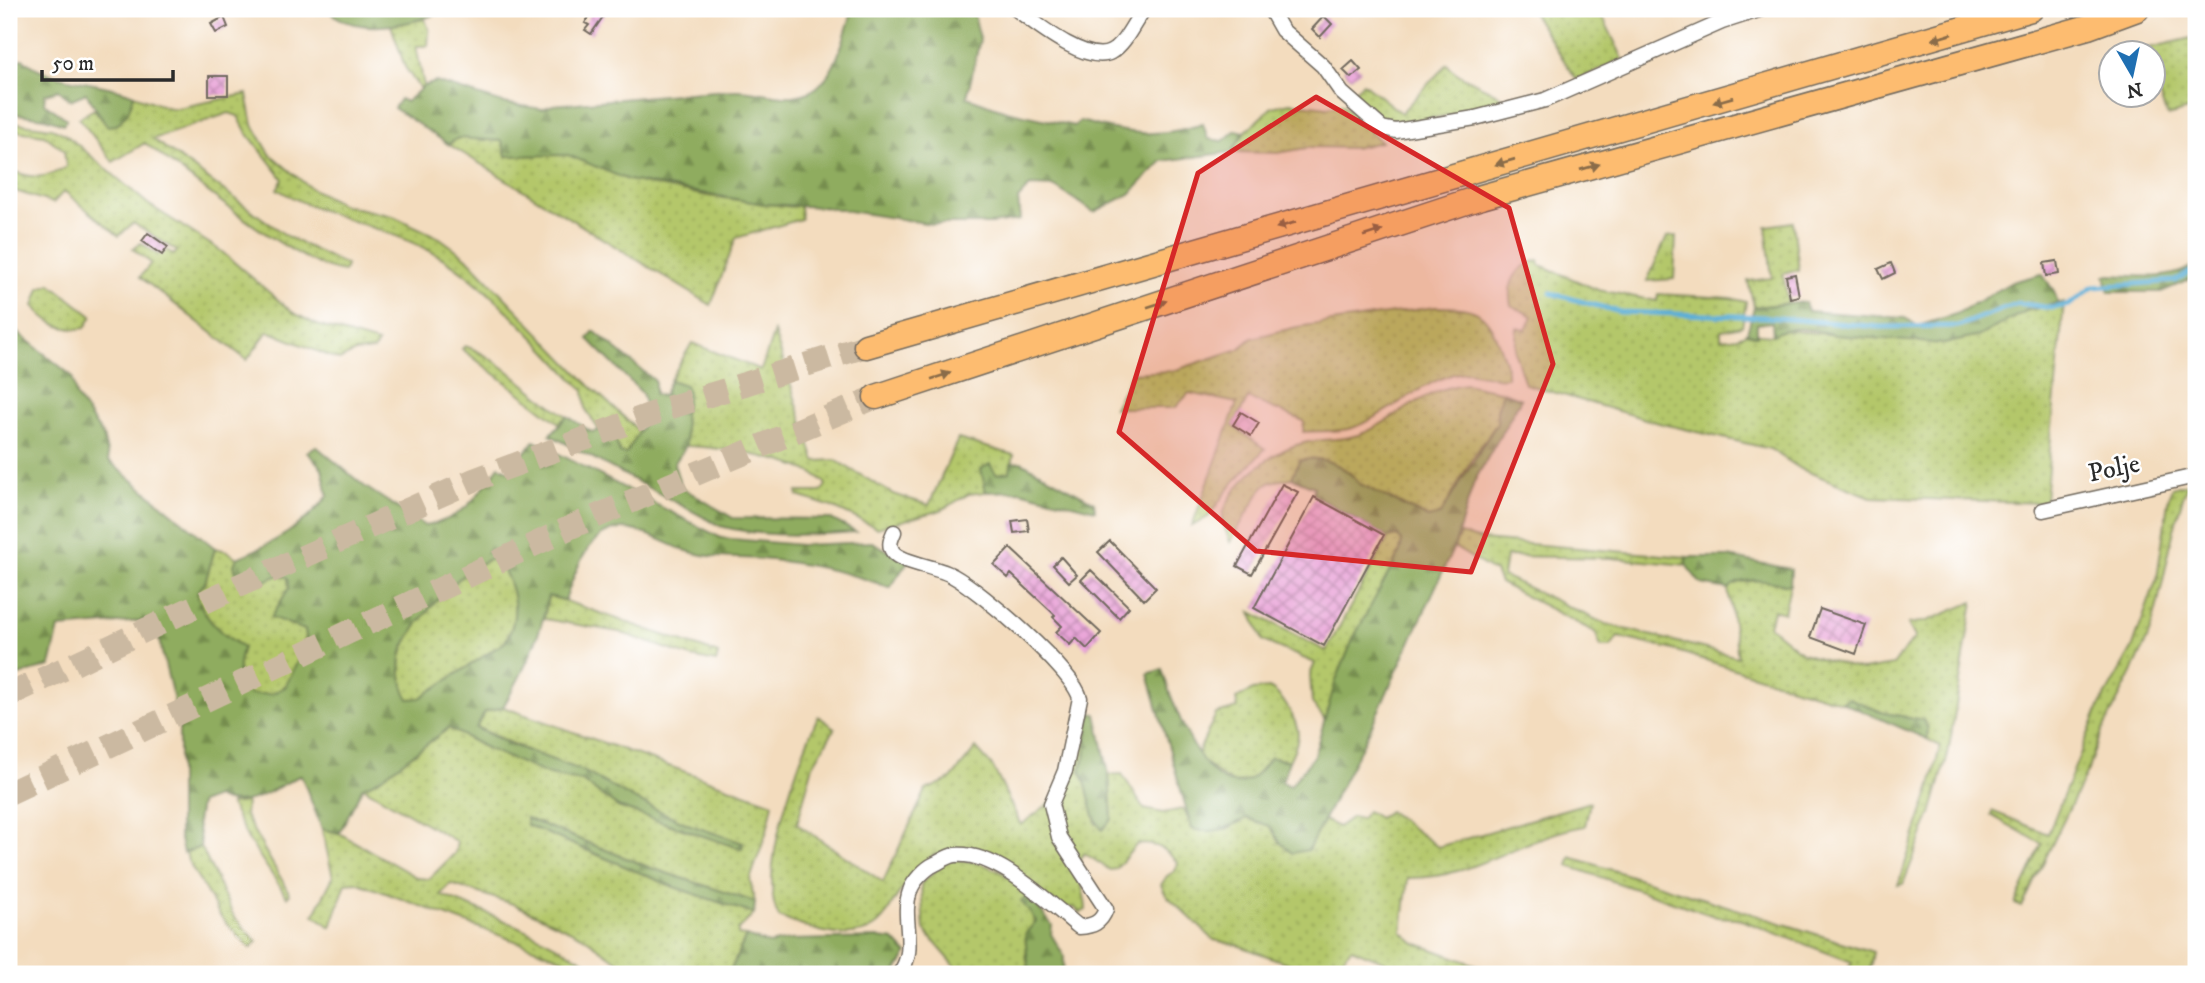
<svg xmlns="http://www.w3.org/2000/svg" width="2205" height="983" font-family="'IM FELL DW Pica',serif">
<defs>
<pattern id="grass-dots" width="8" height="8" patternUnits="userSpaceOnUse" patternTransform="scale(1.75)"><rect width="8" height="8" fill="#b4c76a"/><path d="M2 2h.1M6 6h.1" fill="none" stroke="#9bab5c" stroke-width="1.8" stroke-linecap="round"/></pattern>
<pattern id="forest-firs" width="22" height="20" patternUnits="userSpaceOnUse" patternTransform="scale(1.75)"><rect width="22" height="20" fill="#8fac5e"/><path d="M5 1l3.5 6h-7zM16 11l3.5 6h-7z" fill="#758c4e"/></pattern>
<pattern id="building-cross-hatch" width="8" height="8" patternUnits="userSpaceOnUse" patternTransform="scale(1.75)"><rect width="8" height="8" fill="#eaa6d9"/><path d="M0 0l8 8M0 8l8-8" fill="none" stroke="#be87b0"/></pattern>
</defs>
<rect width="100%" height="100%" fill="#fff"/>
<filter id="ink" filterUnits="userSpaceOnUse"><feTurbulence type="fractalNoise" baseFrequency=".0143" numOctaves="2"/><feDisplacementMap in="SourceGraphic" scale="14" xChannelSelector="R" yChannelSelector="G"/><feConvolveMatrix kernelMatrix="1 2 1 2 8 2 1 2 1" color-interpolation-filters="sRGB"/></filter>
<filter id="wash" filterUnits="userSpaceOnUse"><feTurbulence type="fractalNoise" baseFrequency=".00686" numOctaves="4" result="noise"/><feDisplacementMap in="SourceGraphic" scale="28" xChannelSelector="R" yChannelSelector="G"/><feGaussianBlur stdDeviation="1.57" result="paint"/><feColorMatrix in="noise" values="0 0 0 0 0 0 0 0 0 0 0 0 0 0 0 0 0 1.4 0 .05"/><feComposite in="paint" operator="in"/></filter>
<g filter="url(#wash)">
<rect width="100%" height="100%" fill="#f3dcbe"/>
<path fill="url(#grass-dots)" stroke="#70794a" stroke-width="2" d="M1530,9H1599L1623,59L1577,80Z
M425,19L429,30L428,46H416L424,86L420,89L405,67L391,25Z
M2196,37V108L2167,116L2153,78L2152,52L2140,50Z
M1447,64C1462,83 1497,87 1507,104L1392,126L1374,118L1350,94L1363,83L1401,113Z
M247,94L253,125L270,154L310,188L343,205L393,216L440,238L466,257L590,386L640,432L626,454L620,453L611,428L599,430L586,410L584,391C542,347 483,278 430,251C381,225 325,218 277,189L283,179L247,133L238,116L229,113L153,139L288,237L346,265L344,272C297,267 186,174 145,143L113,162L79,118L94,109L107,126L128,112L134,95L172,109Z
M1290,103L1328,107L1343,104L1381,142L1354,148L1312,147L1278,153L1232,152L1244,133L1272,107Z
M9,122L52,128L65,134L148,204L221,251L292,312L317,325L378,343L374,350L355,352L339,360L268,331L247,360L140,277L151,263L133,249L141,243L157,254L165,249L174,255L177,251L133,223L119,236L64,191L53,203L9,189V169C29,180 47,179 66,167L64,150L44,135L9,130Z
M458,138L502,141L507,156L568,154L628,180L707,196L792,207L800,205L801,219L736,238L711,305L448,144Z
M1793,222L1799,270L1783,274L1788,303L1754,307L1748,281L1772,278L1766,226Z
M1676,236L1674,279L1647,281L1667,237Z
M1539,260L1540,265L1598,290L1657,301L1658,294L1731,298L1746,302L1742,326L1721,330V339L1738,337L1747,333L1773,335L1781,330L1944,344L1979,336L2026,311L2064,302L2045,500L2040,503L1871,497L1801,469L1770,449L1659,423L1525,384L1515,353L1517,328L1526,330L1532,316L1511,305C1506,283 1517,265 1539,260Z
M51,284L92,316L85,328C64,332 46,322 34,306L40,288Z
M1435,307C1472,307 1486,308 1499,345C1503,356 1508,366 1507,377C1488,380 1473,368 1454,374C1417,385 1388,415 1352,428C1337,433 1319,430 1303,432L1304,421L1248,398L1233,426L1265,449L1233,483L1208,517L1192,526L1237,403L1189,393L1175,408H1114L1132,373L1173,371L1239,349L1252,338L1297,327Z
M774,332L815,461L835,460L893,494L929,505L958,439L1014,455L1010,472L996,474L990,464L981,469L986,492L969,494L941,510L877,528L832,507L798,496L797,492H821L826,485C814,461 713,446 686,446L684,414L688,392L670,380L692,343L761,370Z
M465,346C499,357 534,396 567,416L559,423L462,349Z
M1466,384L1503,392L1497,410V423L1471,460L1441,515L1428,518L1358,483C1348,466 1319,454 1299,461L1292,478L1271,482L1263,487L1230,542C1227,532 1220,521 1224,511C1236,479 1275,448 1308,442C1328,438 1347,441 1366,432C1400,416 1427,388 1466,384Z
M2188,483C2170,530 2166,580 2151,628C2135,677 2102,720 2088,770L2022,907L2015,904L2042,844L1991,815L1992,811L2048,834L2099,707L2132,649L2157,578L2169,495L2172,488Z
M1460,534L1482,540L1687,557L1686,565L1612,558L1506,556L1503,576L1605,624L1738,657L1728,589L1733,583L1761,580L1790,585L1784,613L1773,610L1769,626L1802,653L1862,670L1893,665L1915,637L1908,624L1927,621L1973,602L1948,754L1931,814L1903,884L1898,885L1931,786L1940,746L1927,739L1928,729L1923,720L1884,713L1849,699L1841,702L1670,649L1618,637L1611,647H1601L1595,632L1500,583L1495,572L1454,547Z
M1398,536L1402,541L1400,552C1371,607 1341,659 1326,721L1312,703L1310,675L1315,663L1263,641L1251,612L1326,651L1388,538Z
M215,548L227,551L237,558L234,565L264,581L281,574L288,578L289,588L272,617L305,630C309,648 291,688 272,694C265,696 257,694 250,694C236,679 237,665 243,647C221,635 201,617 197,592L205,583Z
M490,559L499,562C515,587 521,616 505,642L420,699H408C401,686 397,662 404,647C419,616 457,573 490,559Z
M548,595L718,654L716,662L691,657L619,632L544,619Z
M1269,688C1282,694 1297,720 1298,734C1298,744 1293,752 1289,761L1270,757C1244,799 1226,783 1197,755L1216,714L1238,708L1236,699L1253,690Z
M503,707L773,803L767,831L750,880L755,902L651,868L526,818L527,825L674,887L754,914L738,930V935L746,936L729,974H636L582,936L516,905L451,884L440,895C499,917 552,939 605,974H586L561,958L356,882L346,883L331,927L314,915L333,877L322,829L339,833L418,878L429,879L455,853L457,842L363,787L378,780L449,728L488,749L549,775L582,781L618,807L741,849L742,843L690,825L476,727L485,712Z
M1085,707L1090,713L1085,758L1080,770L1087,783L1096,824L1112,819L1109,775L1122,774L1144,809L1163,813L1184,809L1192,829H1227L1246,818L1270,826L1280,842L1317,830L1322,819L1338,827L1352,817L1361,819L1367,811L1379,818L1389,811L1438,847L1590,802L1585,826C1522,836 1475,879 1408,878L1402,932L1415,943L1501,974H1466L1437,969L1415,974L1351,948L1331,974H1317L1237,945L1214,940L1166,895L1161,885L1167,876L1175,871L1178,863C1164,847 1158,844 1137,844L1116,869L1110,870L1084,853C1072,867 1086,892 1086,910L1080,913L1075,908L1059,906L971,850L933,855C922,869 911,880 900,892C891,903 887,919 874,927C848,944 805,928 779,917C755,874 799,760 818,716L835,728L813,765L797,824L883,882L926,790L951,779L976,748L993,767L1021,825L1056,798Z
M246,802L245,816L290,894L287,897L248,839L230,804Z
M201,847L234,917L257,942L250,948L221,917L188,861L186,852Z
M1571,857L1873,952L1869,974H1845L1852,962L1736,918L1717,917L1568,866Z
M948,859C984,861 1004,869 1029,896L1022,900L1036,921L1026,953L1029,974H962L924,930L921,884Z"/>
<path fill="url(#forest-firs)" stroke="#5d6c44" stroke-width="2" fill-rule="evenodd" d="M327,9H441L440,13C407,25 354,37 327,9Z
M853,9L973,10L980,39L967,97L1006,111L1074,126L1080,121C1127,134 1155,139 1203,124L1208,139L1223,141L1236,130L1244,132L1232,152L1162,161L1130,194L1094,212L1055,187L1030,186L1018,199L1020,220L992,224H932L823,207L763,204L628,180L568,155L506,156L502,141L458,138L448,144L394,108L400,99L406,102L424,86L436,82L503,103L542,109L553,105C613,100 674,93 735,90C759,89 785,103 809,92C837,79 844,35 853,9Z
M23,59C54,85 98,79 134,95L128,112L117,125L107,126L86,93L70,100L59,90L45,94L44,103L67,119L64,124L45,118L9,113V79L17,68V60Z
M2196,264V277L2161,292H2109L2105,275C2138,275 2168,283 2196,264Z
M2042,274L2054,291L2058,303L2026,311L1979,336L1944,344L1835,335C1817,330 1788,324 1773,335L1772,322L1757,324V336L1747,333L1754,307L1805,302L1807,311L1905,318L1918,326L1956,314L2012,282Z
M594,331L655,381V394L663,396L670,380L685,385L688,392L684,414L686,446L674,464L681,487L733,518L831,519L856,532C811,535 764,538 720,526L550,435L567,416L592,432L611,428L620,453L626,454L648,416L642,393L588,339Z
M17,332L72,376L76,396L103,436L109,461L215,548L205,583L197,592C201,617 222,635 243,647C237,665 236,679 250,694H271L285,687L307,642L305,630L271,617L289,588L288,578L281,574L265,581L238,579L234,565L237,558C274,543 303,527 328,496L322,468L307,452L316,446L364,486L425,526C464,519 477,497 499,466L509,471L534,441L721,538L801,545L872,542L908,561L890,588C847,571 806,563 761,559C736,557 710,559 687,551C665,544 634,522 610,531C584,541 574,576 565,600L548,596C541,637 524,671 503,707L485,712L476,728L512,745L583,771L636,800L690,825L743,843L742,849L618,807L582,781L549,775L488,749L449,728L378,780L363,787L339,833L322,829L301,775C273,789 245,812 216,797L200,803L197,822L201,847L183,853L179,835V721L154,620L59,628L50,666L9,678V338ZM490,559L499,562C515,587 521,616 505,642L420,698L409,699C401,686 397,662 404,647C419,616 457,573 490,559Z
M1503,392L1521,399L1474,482L1454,547L1366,738L1308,850L1292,853L1280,842L1270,826L1247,818C1228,828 1213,835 1192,829L1148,674L1162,669C1174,710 1220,838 1270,757L1289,761L1282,782L1290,786L1314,756L1336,680L1354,637L1400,552L1402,541L1397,536L1388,538L1313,494L1314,487L1292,478L1299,461C1319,454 1348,466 1358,483L1428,518L1440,515L1497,423V410Z
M1021,462L1094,502L1095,510L1020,491L986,492L981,469L990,464L996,474L1010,472L1011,463Z
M1687,557H1728L1791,569L1790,585C1772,582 1742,574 1728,589L1701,584L1686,565Z
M1849,698L1884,713L1923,720L1928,729L1927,739L1841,702Z
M1090,713L1096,714L1109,775L1112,819L1102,830C1089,814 1090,788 1080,769L1085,758Z
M526,818L651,868L755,902L754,914L674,887L527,825Z
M1029,896L1052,925L1051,934L1064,956L1063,974H1029L1025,934L1036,921L1021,901Z
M746,936L769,944L789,940L880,938L894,940L907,954L895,974H729Z"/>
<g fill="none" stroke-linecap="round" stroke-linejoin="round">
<path stroke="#5cafd7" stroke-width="5" d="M1551,293L1620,312L1767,317L1880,327L1958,326L2018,303L2051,308L2069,305L2093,287L2175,281L2196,269"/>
</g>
<g id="blocks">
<path fill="url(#building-cross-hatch)" d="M594,9L605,14L591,34L585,30L589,25L585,23Z
M1324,16L1332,24L1320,37L1312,29Z
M224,17L228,27L216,33L211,24Z
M1353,61L1361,70L1351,78L1343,70Z
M209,76H228V95H209Z
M148,233L168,247L162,255L142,241Z
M2057,261L2059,274L2046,276L2044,263Z
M1891,263L1895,273L1883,279L1878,269Z
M1795,274L1799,296L1790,298L1786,276Z
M1241,412L1259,423L1251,436L1233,425Z
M1282,484L1298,492L1252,574L1237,566Z
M1314,497L1384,535L1324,646L1254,608Z
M1027,519L1029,531L1014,533L1012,521Z
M1110,541L1156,588L1144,600L1098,552Z
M1010,548L1101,633L1087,649L1076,638L1070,645L1056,632L1062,626L1053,617L1055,615L1011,574L1008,578L994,565Z
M1061,557L1077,575L1069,582L1053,565Z
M1091,570L1129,607L1119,618L1081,580Z
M1820,609L1866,625L1856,654L1810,637Z"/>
</g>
</g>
<g filter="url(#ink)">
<use href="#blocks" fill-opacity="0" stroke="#71695e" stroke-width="2"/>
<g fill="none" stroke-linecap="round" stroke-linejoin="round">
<path stroke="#cbb9a1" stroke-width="24" stroke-dasharray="24 12" stroke-linecap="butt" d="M9,695L238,586L474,480L668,408L866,346
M9,793L571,527L876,397"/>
<g stroke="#71695e" stroke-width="17">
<path id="minor" d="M1016,9C1035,23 1087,65 1111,52C1126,43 1134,22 1144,9
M1270,9L1282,30L1323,66L1342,93L1382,128L1396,131L1475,118L1545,100L1722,22L1762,9
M2043,510L2196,476
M894,532C891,539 888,545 893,552C901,563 939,567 953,576C982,592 1072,669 1080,698L1065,771L1051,804L1059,837L1106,909C1101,923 1093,926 1079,927C1048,902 997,851 955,855C948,856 941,861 935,864C926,868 913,881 910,891C900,919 919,949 899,974"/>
</g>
<g stroke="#71695e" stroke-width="27">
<path id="trunk" d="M866,346L2031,9
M876,397L1478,198L2088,27L2137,9"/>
</g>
<use href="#minor" stroke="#fff" stroke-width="14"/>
<use href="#trunk" stroke="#fdbc6f" stroke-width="24"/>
</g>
<defs><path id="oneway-solid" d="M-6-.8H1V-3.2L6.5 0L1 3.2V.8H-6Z" transform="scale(1.75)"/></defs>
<g fill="#8a6c4a">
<use href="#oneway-solid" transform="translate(1942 37) rotate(163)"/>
<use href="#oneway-solid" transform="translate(1723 100) rotate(164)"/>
<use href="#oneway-solid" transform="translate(1505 162) rotate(164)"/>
<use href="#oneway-solid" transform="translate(1590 167) rotate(-16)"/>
<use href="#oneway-solid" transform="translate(1286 225) rotate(164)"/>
<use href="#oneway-solid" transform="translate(1373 233) rotate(-18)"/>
<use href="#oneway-solid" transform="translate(1157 304) rotate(-18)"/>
<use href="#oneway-solid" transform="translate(941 376) rotate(-18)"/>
</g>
</g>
<path fill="#d62828" fill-opacity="0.2" stroke="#d62828" stroke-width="5" stroke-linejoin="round" d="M1316,97L1509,208L1553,364L1471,572L1256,551L1119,432L1198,173Z"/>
<g text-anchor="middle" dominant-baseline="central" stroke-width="5" stroke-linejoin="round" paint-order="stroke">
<g font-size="26" fill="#2b2b2b" stroke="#fff">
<text transform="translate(2114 469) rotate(-12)">Polje</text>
</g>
</g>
<rect width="2205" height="983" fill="none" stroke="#fff" stroke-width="35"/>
<g transform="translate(2132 74) rotate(171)"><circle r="33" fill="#ffffff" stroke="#aaaaaa" stroke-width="2"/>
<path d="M0-5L12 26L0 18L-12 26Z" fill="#1f6fb2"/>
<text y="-10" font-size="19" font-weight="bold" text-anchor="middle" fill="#2b2b2b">N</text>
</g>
<path d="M42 70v10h131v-10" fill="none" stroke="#2b2b2b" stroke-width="3.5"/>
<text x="52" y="70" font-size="21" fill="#2b2b2b" stroke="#ffffff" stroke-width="5" paint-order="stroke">50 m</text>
</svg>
